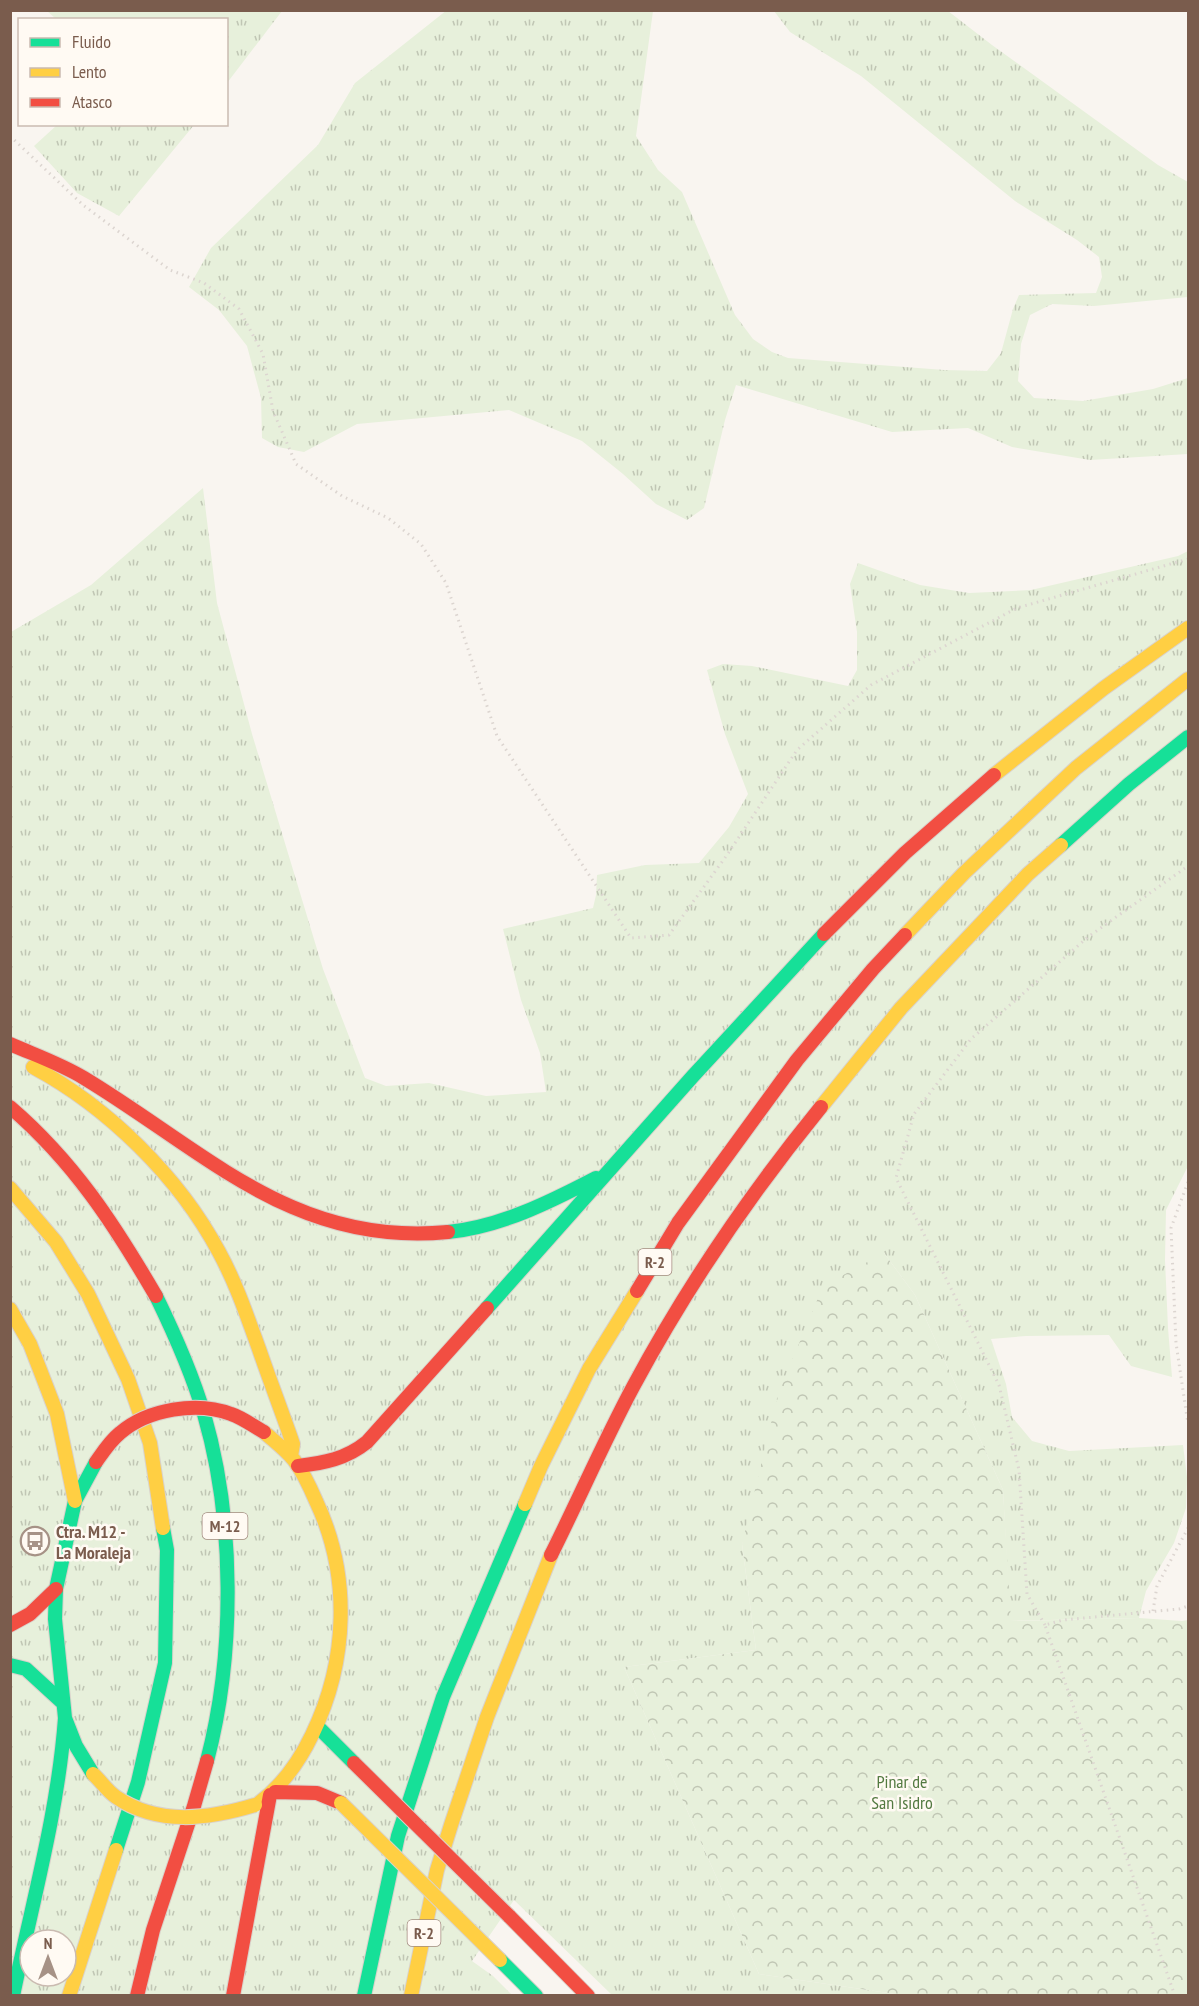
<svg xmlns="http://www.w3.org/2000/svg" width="1199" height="2006" font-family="'PT Sans Narrow',sans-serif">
<defs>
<pattern id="grass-tufts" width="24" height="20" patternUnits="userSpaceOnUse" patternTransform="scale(1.5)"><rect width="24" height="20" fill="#e7f0db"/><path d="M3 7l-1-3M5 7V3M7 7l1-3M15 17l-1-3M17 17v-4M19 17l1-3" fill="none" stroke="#c0c6b4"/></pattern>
<pattern id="forest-crowns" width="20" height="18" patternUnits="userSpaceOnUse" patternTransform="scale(1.5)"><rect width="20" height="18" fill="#e7f0db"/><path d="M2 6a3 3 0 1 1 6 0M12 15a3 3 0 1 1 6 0" fill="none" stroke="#c0c6b4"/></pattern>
</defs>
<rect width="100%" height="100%" fill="#f9f5f0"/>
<path fill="url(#grass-tufts)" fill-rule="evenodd" d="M447,10L653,11L636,136L658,170L682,192L735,315L753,339L772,352L788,358L944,370L987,371L1001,353L1013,309L1019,295L1096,293L1102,277L1099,257L1077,240L1015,201L861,76L790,32L774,11H948L992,45L1158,165L1188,182V297L1094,306L1052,304L1030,315L1021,344L1018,381L1034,398L1083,401L1153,389L1188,378V454L1090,460L1012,447L968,428L892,432L736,385L725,420L704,508L687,520L656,504L623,474L582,441L509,410L357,424L304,452L278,447L262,438L261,398L247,346L219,310L189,287L211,248L318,145L355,83Z
M47,11H282L227,83L226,20L56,19Z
M57,125V124L194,125L119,216L77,193L34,146Z
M203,488L217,603L252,734L323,969L365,1078L386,1086L429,1083L486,1096L546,1092L540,1053L521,1000L503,929L593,908L596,895L597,875L645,865L699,863L729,827L748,794L725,734L707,670L723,664L752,666L848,686L857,670V632L850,584L858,563L920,585L969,593L1031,590L1178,556L1188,551V1166L1166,1210L1165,1260L1168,1328L1172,1377L1131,1366L1109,1335L1026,1336L991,1339L1006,1384L1012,1417L1032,1441L1069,1451L1183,1445L1187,1477L1186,1508L1174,1543L1146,1591L1139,1618L1010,1621L1003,1490L915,1295L884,1253L742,1544L756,1650L624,1667L759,1974L902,1995H612L514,1900L472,1961L493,1976L512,1995L11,1996V632L91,585ZM30,1940H66V1976H30Z"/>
<path fill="url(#forest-crowns)" d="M884,1253L915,1295L1003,1490L1011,1621L1139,1618L1182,1621L1188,1620V1995H902L759,1974L624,1667L756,1650L742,1544L778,1394L823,1286Z"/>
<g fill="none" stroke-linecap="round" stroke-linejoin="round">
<g stroke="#d9d2cb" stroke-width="16">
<path id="fast" d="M1061,845L1129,784L1188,737
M448,1232C500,1227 550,1202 596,1178
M156,1296C175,1335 192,1373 204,1414C235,1521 235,1654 207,1761
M487,1308L693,1076L824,934
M10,1665L26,1669L62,1702
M318,1727L354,1763
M93,1774L76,1746L65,1718L55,1619L56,1589L75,1501L96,1462
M116,1850L138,1782L165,1663L167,1550L163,1528
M500,1960L536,1996
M13,1996C32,1903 58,1813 65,1718
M364,1996L398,1836L443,1697L525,1504"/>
</g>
<g stroke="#d9d2cb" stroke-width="16">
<path id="slow" d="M994,775L1104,688L1188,628
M905,935L964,873L1076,768L1188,679
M33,1067C108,1107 179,1177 219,1252C236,1283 247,1316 259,1349C270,1381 282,1412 293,1444L291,1456
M821,1107L901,1008L1028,874L1061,845
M10,1188L56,1242L88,1294L128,1379L150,1443L163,1528
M10,1309L30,1344L57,1414L75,1501
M525,1504L541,1466L589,1369L637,1291
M259,1803C283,1785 299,1762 312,1735C348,1661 351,1575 316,1501C310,1487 303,1472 294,1460C285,1449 274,1441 264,1432
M69,1996L116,1850
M411,1996L437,1870L451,1825L487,1717L551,1555"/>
</g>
<g stroke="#d9d2cb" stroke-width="16">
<path id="jam" d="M824,934L905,853L994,775
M10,1044C35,1055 61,1064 84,1078C205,1151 294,1247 448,1232
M10,1107C74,1162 114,1224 156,1296
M637,1291L678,1223L797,1060L873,969L905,935
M298,1466C324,1463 346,1459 367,1442L487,1308
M551,1555C579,1499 604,1441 633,1387C686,1288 750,1194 821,1107
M10,1625L30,1614L56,1589
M275,1792L317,1793L341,1803
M509,1916L588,1996
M137,1996L153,1930L194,1806L207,1761
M233,1996L270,1795"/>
</g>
<path stroke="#dcd5d0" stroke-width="3" stroke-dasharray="1.5 4.5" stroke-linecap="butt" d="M10,136L83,205L170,270L204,283L239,309L263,354L273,411L296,464L342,496L388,518L421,544L446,583L497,736L631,938L669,935L727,855L797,750L871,685L1017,608L1188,559
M1188,1182L1171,1228L1176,1343L1188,1424
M1153,1611L1157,1586L1188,1528
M1045,1625L1027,1594L1019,1470L999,1385L896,1178L914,1114L971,1039L1088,937L1188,866
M1175,1996L1045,1625L1063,1620L1179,1609L1188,1606"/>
<use href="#fast" stroke="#16e098" stroke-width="14"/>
<use href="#slow" stroke="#ffcf43" stroke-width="14"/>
<use href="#jam" stroke="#f24e42" stroke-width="14"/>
<g stroke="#d9d2cb" stroke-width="16" stroke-linecap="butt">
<path id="slow-bridge" d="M93,1774C101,1781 107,1791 116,1797C158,1826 209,1819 255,1805
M341,1803L500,1960"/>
</g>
<g stroke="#d9d2cb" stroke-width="16" stroke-linecap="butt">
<path id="jam-bridge" d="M96,1462C103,1452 110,1441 120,1433C148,1409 197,1401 231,1414C243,1418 253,1426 264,1432
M354,1763L509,1916"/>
</g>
<use href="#slow-bridge" stroke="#ffcf43" stroke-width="14"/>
<use href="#jam-bridge" stroke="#f24e42" stroke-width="14"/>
</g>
<defs>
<g id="bus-ring" transform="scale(1.5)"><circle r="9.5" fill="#fffaf3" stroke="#a69286" stroke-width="1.5"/><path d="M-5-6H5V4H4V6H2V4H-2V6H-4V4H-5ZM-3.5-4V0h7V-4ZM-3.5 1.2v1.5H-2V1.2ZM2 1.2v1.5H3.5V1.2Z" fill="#a69286"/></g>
</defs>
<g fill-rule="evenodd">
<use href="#bus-ring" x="35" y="1541"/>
</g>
<g text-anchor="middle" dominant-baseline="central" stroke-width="5" stroke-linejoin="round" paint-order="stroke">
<g fill="#fffaf3" stroke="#a28b7f" stroke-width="1.5">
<rect x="638.5" y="1249" width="33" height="26" rx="4.5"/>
<rect x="202.5" y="1513" width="45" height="26" rx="4.5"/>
<rect x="407.5" y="1920" width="33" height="26" rx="4.5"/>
</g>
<g font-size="16" font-weight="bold" fill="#7a5c4d">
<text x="655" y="1262">R-2</text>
<text x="225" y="1526">M-12</text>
<text x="424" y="1933">R-2</text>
</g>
<g font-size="18" font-weight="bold" fill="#7a5c4d" stroke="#fffaf3" text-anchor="start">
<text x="56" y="1531">Ctra. M12 -<tspan x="56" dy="21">La Moraleja</tspan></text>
</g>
<g font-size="18" fill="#537a41" stroke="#fffaf3">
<text x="902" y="1781">Pinar de<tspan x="902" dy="21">San Isidro</tspan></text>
</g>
</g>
<rect width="1199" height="2006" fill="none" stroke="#7a5c4d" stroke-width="24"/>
<rect x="18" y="18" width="210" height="108" fill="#fffaf3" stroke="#cabbb1" stroke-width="1.5"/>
<rect x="30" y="38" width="30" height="9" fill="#16e098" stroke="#cabbb1" stroke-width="1.5"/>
<text x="72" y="48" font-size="18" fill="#7a5c4d">Fluido</text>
<rect x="30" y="68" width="30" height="9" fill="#ffcf43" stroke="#cabbb1" stroke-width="1.5"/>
<text x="72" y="78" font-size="18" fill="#7a5c4d">Lento</text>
<rect x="30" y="98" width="30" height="9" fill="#f24e42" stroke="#cabbb1" stroke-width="1.5"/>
<text x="72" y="108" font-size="18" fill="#7a5c4d">Atasco</text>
<g transform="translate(48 1958)"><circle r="28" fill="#fffaf3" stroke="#cabbb1" stroke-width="1.5"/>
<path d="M0-4.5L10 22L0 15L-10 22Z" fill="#a69286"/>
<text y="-9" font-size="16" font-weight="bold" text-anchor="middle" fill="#7a5c4d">N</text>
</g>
</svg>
